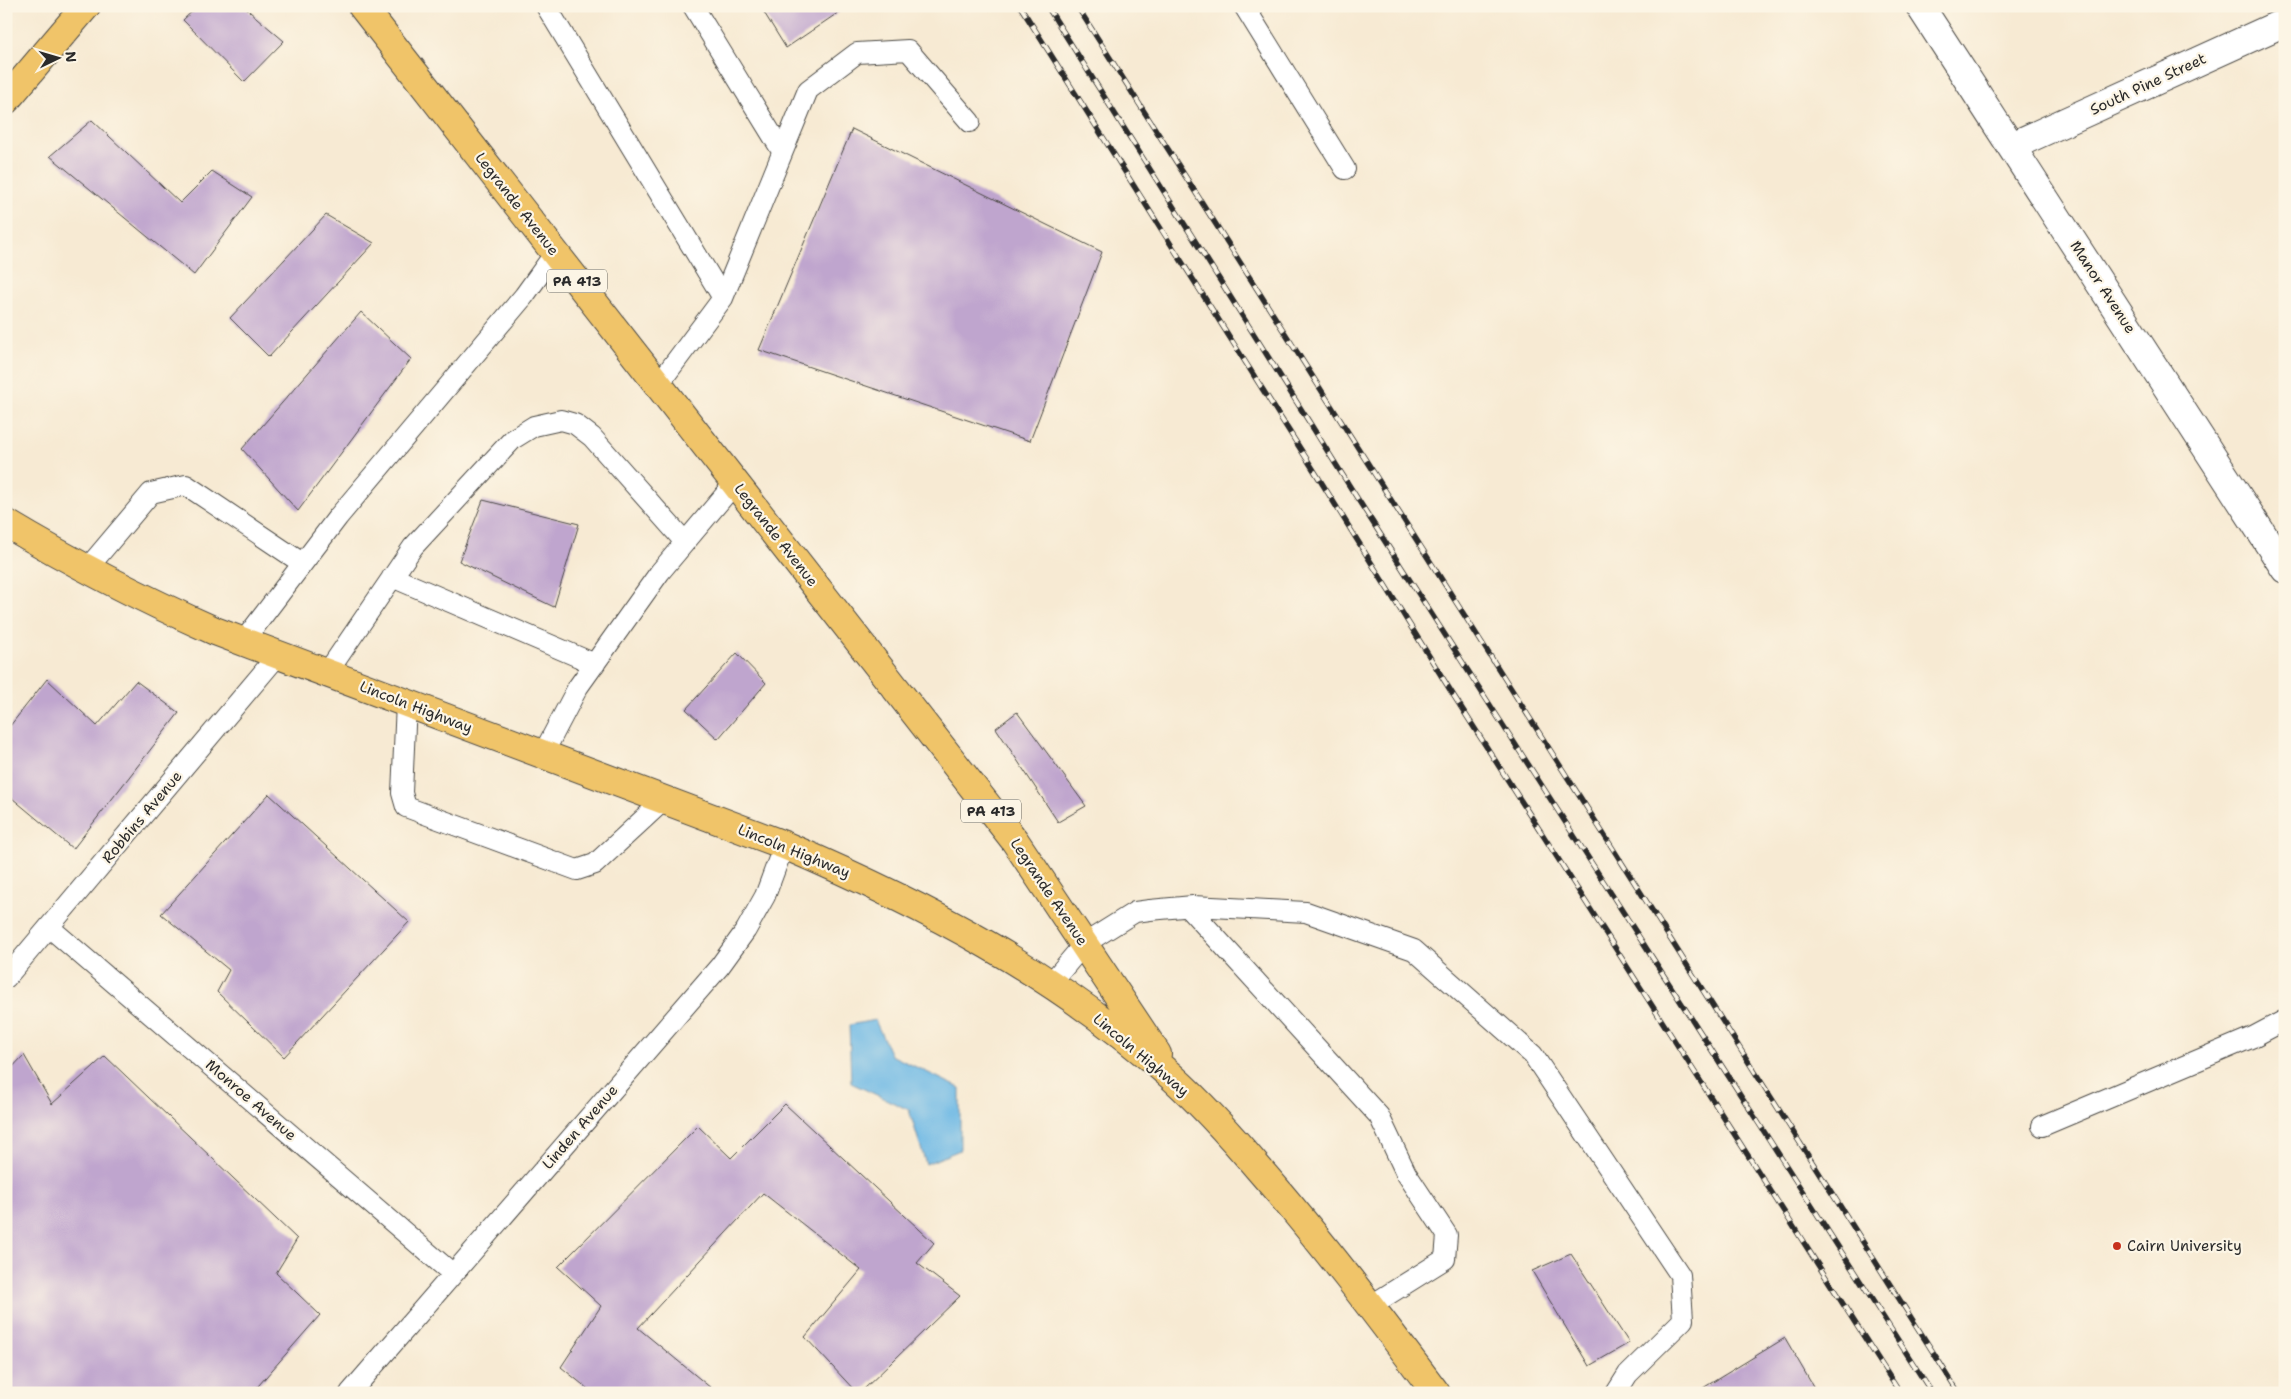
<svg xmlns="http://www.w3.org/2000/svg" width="2291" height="1399" font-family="'Shantell Sans',sans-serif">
<rect width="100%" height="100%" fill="#fcf5e5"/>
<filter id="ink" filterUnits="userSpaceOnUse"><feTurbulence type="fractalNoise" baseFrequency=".02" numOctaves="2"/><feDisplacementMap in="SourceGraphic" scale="10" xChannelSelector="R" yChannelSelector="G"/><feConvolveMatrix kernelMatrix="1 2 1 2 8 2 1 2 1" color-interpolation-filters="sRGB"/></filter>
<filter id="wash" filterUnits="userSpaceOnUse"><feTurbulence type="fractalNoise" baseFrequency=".0096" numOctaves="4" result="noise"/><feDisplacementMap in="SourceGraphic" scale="20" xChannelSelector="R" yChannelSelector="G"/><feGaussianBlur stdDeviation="1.12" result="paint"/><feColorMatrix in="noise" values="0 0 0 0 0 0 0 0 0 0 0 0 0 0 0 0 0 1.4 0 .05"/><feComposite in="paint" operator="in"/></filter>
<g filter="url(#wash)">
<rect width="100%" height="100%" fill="#f7ead3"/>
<path fill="#6cb8e5" stroke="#4c7288" d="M875,1020L891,1055L960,1088V1150L926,1164L909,1110L851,1083L849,1025Z"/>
<g id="blocks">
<path fill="#bfa5ce" d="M198,6H243L284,41L244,82L183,20Z
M760,6H848L786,48Z
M92,120L180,203L212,171L252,197L194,275L50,156Z
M852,129L1102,252L1030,441L759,350Z
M326,215L374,243L269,357L230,318Z
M361,312L411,359L298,511L242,449Z
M483,500L579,524L554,607L459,561Z
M737,653L766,683L718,739L686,709Z
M47,679L97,726L136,681L179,713L73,849L6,793V731Z
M1017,712L1086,806L1058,822L996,728Z
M269,794L409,922L284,1057L217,992L229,970L161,914Z
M24,1055L52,1104L105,1056L297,1239L276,1273L320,1315L252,1393H6V1074Z
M785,1104L934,1243L917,1263L960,1296L860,1393H857L805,1337L861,1270L763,1193L638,1328L717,1393H593L561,1367L601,1306L558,1267L698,1126L731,1158Z
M1571,1254L1629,1343L1589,1366L1532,1271Z
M1785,1338L1817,1393H1707L1703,1388Z"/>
</g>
</g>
<g filter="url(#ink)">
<use href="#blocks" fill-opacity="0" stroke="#4a4844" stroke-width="1"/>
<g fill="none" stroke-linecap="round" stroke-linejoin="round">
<g stroke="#4a4844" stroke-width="22">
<path id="service" d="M546,6L723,298
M693,6L782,151
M1244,6L1345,169
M658,385L723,298L808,90L857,53L908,50L970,122
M86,570L151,493L186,485L302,563
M392,577L595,664
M243,642L338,517L524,296L555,253
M327,673L413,547L513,439L534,426L561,420L575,424L592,437L685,542
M406,703L402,793L406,807L577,870L595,864L664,800
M543,754L578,687L660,572L735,483
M1188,907L1379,1116L1406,1173L1447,1235L1445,1259L1370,1306
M49,927L453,1274
M6,978L278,655
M1050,984L1084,944L1135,912L1150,910L1193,906L1306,912L1414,950L1533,1055L1680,1275L1683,1320L1628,1374L1616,1393
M2042,1126L2253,1037L2285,1020
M350,1393L720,966L746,930L765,896L784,845"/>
</g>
<g stroke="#4a4844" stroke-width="30">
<path id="minor" d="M1920,6L2285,569
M2012,146L2285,22"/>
</g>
<g stroke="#4a4844" stroke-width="30">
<path id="primary" d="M362,6L1015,841L1157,1054
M6,100L86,6
M6,523C74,564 143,599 215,631L784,845C926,906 1055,973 1171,1076C1202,1104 1231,1136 1258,1168C1321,1240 1378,1316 1436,1393"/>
</g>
<use href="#service" stroke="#fff" stroke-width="20"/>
<use href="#minor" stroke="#fff" stroke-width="28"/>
<use href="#primary" stroke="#f0c469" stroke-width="28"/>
<g stroke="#2b2b2b" stroke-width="5.5">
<path id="rail" d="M1020,6L1315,472L1452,693L1900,1393
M1047,6L1359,501L1932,1393
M1077,6L1959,1393"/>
</g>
<use href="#rail" stroke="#fcf5e5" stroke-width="4" stroke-dasharray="11" stroke-linecap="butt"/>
</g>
</g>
<circle fill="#c8321e" stroke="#fcf5e5" stroke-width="2" cx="2117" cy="1246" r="5"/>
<g text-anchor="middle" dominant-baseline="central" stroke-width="4.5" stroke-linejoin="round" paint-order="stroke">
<g fill="#fcf5e5" stroke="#6a6863" stroke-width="1">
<rect x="547" y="269.5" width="60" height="23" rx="4"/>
<rect x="961" y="799.5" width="60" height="23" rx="4"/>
</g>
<g font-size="14" font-weight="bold" fill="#2b2b2b">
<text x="577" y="281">PA 413</text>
<text x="991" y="811">PA 413</text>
</g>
<g font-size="15" fill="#2b2b2b" stroke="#fcf5e5">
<text transform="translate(2148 84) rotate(-25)">South Pine Street</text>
<text transform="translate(517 204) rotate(52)">Legrande Avenue</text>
<text transform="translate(2103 287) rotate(57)">Manor Avenue</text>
<text transform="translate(776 535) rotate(52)">Legrande Avenue</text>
<text transform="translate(416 707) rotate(21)">Lincoln Highway</text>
<text transform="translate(142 817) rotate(-50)">Robbins Avenue</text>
<text transform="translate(794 851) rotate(22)">Lincoln Highway</text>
<text transform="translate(1049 892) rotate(56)">Legrande Avenue</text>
<text transform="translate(1141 1055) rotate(40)">Lincoln Highway</text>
<text transform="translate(251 1100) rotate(41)">Monroe Avenue</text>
<text transform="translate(580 1127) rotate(-49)">Linden Avenue</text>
</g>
<g font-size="15" fill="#2b2b2b" stroke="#fcf5e5" text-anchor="start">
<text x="2127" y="1246">Cairn University</text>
</g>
</g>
<rect width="2291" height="1399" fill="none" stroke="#fcf5e5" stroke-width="25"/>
<g transform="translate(58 58) rotate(85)" stroke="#fcf5e5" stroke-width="4" paint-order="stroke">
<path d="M0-4L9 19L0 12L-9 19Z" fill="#2b2b2b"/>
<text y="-8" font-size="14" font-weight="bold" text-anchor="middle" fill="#2b2b2b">N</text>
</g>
</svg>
